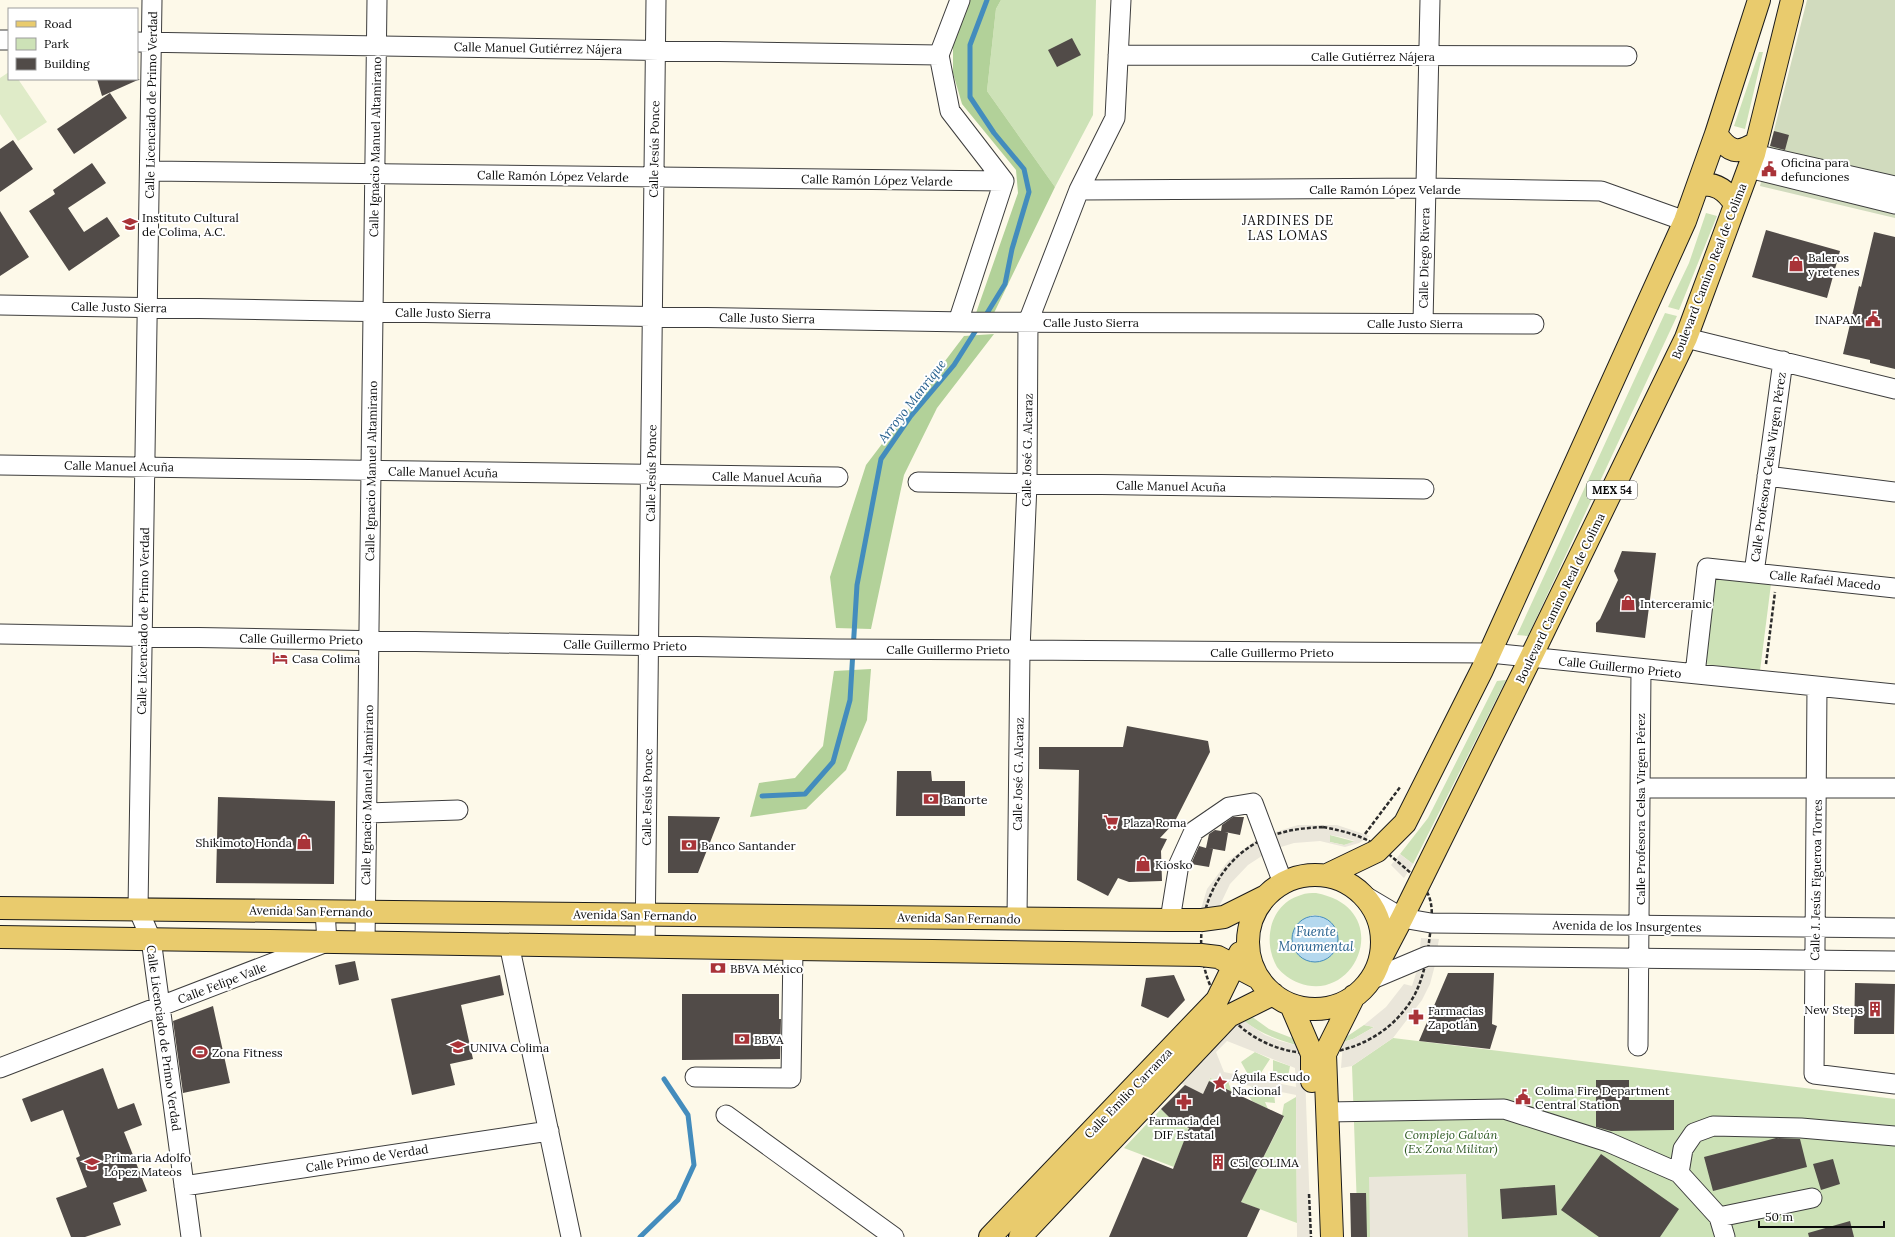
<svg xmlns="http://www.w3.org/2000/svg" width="1895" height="1237" font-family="Lora,serif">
<rect width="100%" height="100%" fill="#fdf9e9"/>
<path fill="#cde2b7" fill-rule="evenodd" d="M1001,0H1096L1093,115L1055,187L987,91L996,9Z
M1759,52H1763L1745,129L1734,126Z
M1706,213L1717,216L1679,310L1668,307L1689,263Z
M1665,313L1677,316L1528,636L1517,635Z
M1713,578L1771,584L1760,671L1703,664Z
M1506,680L1413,864L1400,854L1428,818L1497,681Z
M1330,835L1356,842L1344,845L1330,842Z
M1316,893C1396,908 1357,1005 1299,983C1291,980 1282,974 1277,967C1262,941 1270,904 1301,895C1306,893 1311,893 1316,893ZM1313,915L1321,916L1337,947L1326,959L1294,949C1289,933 1297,920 1313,915Z
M1251,1016L1269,1029L1292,1038L1304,1047C1280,1041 1261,1034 1241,1019Z
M1364,1025L1374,1027L1353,1039L1343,1042L1346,1037Z
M1393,1038L1895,1099V1237H1358L1352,1066Z
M1255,1052L1270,1059L1257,1079L1250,1078L1241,1062Z
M1273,1060L1290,1066L1287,1082L1273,1074Z
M1210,1078L1228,1081L1232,1093L1209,1081Z
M1252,1086L1274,1091L1275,1103L1265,1102L1268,1109L1252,1101L1247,1093Z
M1296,1097L1297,1223L1241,1202L1284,1117L1282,1115L1284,1104Z
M1161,1109L1174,1122L1189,1129L1174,1167L1124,1148Z"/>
<path fill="#b2d199" d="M970,0H1001L996,9L987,91L1055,187L994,313H976L1018,193L1016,170L962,104L953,73V37Z
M994,334L937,408L904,475L871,629L836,628L830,577L866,465L964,336Z
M871,669L867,720L846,770L806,809L750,817L759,783L795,778L823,746L834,671Z"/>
<path fill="#d1dbbe" d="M1807,0H1895V218L1760,186Z"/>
<path fill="#dfebc8" d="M9,72V79H18L47,122L18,141L0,114V78Z"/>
<path fill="#eae6da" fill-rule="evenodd" d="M1298,825H1337L1370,836L1359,843L1345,847L1320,841L1294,843L1271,850L1248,865L1230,884L1219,907L1200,912L1207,889L1228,861L1260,837ZM1330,835L1341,837L1355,841L1344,845L1330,842Z
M1400,854L1413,864L1404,878L1391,865Z
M1421,938L1439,939L1437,950L1420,948Z
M1426,965H1435L1430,984L1422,1000L1393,1038L1352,1066L1341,1068L1343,1042L1353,1039L1374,1027L1364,1025L1386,1007L1404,984L1412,986L1418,967Z
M1241,1019L1265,1035L1280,1041L1304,1047L1311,1237H1297L1296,1095L1210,1078L1203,1094L1180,1083ZM1227,1041L1295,1068L1296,1087L1224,1072L1216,1052Z
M1466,1174L1468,1237H1370L1369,1177Z"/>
<path fill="#b4d8ee" stroke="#438cbd" d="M1292 939a23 23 0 1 1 46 0a23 23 0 1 1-46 0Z"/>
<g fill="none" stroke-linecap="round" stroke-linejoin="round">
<path stroke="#438cbd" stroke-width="5" d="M984,318L1005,284L1012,249L1029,192L1024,169L994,133L970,97V45L987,0
M762,796L805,794L833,762L850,700L857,585L881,459L910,417L954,365L978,327
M640,1237L678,1200L694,1165L688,1115L664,1079"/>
</g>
<path fill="#514b48" d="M1072,38L1081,55L1057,67L1048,50Z
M97,79H140L102,96Z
M110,93L127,118L74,154L57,129Z
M1774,131L1789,135L1785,150L1770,146Z
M13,140L33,169L0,192V149Z
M92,163L106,183L68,208L84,232L107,217L120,236L69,271L29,211L55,194L53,190Z
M0,211L29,257L0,276Z
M1766,230L1840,251L1827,298L1752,277Z
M1874,232L1895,237V369L1870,363V360L1843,354L1859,286L1861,287Z
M1622,551L1656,553L1645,638L1596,632V623L1600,619L1618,580L1614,571Z
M1127,726L1208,741L1210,752L1174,823L1160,838L1167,839L1161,851L1162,881L1129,882L1118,878L1108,896L1077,880L1079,770L1039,769V747H1123Z
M897,771H931L932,781H965V816H896Z
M218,797L335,801L334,884L216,883Z
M668,816L720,817L698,873H668Z
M1233,817H1244L1240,835L1225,832L1228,833L1225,851L1208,848L1213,849L1209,867L1191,864L1199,846L1206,848L1209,834L1215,830L1221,831L1222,825Z
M355,961L359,980L339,985L335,965Z
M1448,973H1494L1492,1024L1497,1026L1490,1049L1419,1041Z
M500,975L504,995L461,1005L473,1059L450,1064L455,1085L412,1095L391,999Z
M1174,975L1185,1000L1168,1018L1141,1006L1146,978Z
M1855,983L1895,984L1894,1034H1854Z
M682,994H779V1019H781L780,1059L682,1060Z
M213,1006L230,1083L183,1093L173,1021Z
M103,1068L118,1109L134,1103L142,1125L124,1132L147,1191L113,1203L121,1225L85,1237H71L56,1198L87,1187L76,1158L80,1156L63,1110L31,1122L22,1099Z
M1596,1080H1629V1100H1674V1130L1611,1131L1596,1127Z
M1209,1081L1284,1116L1241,1202L1260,1209L1247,1237H1109L1143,1157L1173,1169L1189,1128L1174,1122L1161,1109L1185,1085L1203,1094Z
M1776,1138L1800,1139L1807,1167L1713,1191L1704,1157Z
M1601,1154L1679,1209L1660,1237H1599L1561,1210Z
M1833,1159L1840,1184L1821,1190L1813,1164Z
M1555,1185L1557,1215L1502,1219L1500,1189Z
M1350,1193H1366L1367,1237H1351Z
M1850,1221L1854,1237H1809L1808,1233Z"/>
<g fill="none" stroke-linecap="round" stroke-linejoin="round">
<g stroke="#3d3d3d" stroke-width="21">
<path id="minor" d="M152,0L138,909L151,939L191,1237
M0,40H9
M137,42L939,55
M1118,55L1627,56
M1754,154L1895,186
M1749,168L1895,204
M150,171L1004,181
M1079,190L1426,188L1601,191L1685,221
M0,305L966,322L1534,324
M958,322L1004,181L950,111L939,55L960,0
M1423,323L1430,0
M1686,338L1895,389
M0,465L838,477
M1767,476L1895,492
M918,482L1424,489
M1754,573L1783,361
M0,634L837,649L1490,653L1895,694
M1695,674L1707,568L1895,588
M1817,687L1814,1074L1895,1084
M1640,788H1895
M367,813L458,810
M1365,896L1402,918L1431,923L1895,928
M1017,919L1020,650L1027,484L1028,322L1079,190L1115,118L1121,0
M1170,920L1179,864L1194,831L1229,807L1253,803L1283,883
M365,942L377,0
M509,944L571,1237
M645,947L656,0
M1370,980L1427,956L1895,961
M1638,1046L1641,669
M0,1068L327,942L325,911
M695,1077L791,1078L793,949
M1327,1112L1504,1109L1608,1142L1679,1173L1719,1217L1725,1237
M726,1115L894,1237
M1679,1173L1683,1149L1694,1133L1713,1126L1801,1128L1895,1136
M184,1186L549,1131
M1719,1217L1812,1198"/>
</g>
<g stroke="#1b1b1b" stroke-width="24">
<path id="major" d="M1716,134C1729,152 1737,155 1756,143
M1698,185C1715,182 1726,190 1735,204
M1327,875L1377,851L1405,823L1482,670L1685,221L1716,134L1759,0
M1248 942a67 67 0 1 1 134 0a67 67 0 1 1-134 0Z
M0,908L1170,920H1202L1224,917L1266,896
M0,937L1201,955L1218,957L1258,978
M1380,960L1402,918L1531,657L1686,338L1754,154L1792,0
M1291,1005L1312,1054V1081
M990,1237L1217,1000L1240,953
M1020,1237L1229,1016L1273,994
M1332,1237L1325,1054L1354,996"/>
</g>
<path stroke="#2c2c2c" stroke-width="2.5" stroke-dasharray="4 2" stroke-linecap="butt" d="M1766,664L1775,592
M1323,827C1364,835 1374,841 1405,868C1413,875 1423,883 1427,892C1435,907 1431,925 1429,942C1427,959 1423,978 1415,994C1386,1048 1316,1069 1262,1041C1234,1027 1213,1001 1205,970C1191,919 1216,859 1266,838C1285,830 1303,828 1323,827Z
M1365,834L1401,786
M1309,1194L1311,1237"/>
<use href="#minor" stroke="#fff" stroke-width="19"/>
<use href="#major" stroke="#e9cb6d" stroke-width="22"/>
</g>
<defs>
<g id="civic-bare" transform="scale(1.2)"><path d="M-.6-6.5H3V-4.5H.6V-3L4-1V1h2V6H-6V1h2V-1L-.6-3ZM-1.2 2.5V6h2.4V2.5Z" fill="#a93338" stroke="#fff" stroke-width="2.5" paint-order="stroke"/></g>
<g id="school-bare" transform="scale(1.2)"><path d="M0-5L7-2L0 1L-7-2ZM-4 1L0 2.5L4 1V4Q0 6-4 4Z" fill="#a93338" stroke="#fff" stroke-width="2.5" paint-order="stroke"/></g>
<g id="shop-bare" transform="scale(1.2)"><path d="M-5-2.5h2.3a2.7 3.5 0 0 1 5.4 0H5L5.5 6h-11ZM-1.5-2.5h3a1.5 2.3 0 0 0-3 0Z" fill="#a93338" stroke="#fff" stroke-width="2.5" paint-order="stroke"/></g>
<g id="hotel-bare" transform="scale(1.2)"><path d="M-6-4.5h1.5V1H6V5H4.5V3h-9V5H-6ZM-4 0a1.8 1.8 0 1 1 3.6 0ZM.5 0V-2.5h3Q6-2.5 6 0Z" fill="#a93338" stroke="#fff" stroke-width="2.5" paint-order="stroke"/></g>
<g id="bank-bare" transform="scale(1.2)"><path d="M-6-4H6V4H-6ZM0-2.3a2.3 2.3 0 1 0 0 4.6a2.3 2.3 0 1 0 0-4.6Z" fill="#a93338" stroke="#fff" stroke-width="2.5" paint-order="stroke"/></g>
<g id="supermarket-bare" transform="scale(1.2)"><path d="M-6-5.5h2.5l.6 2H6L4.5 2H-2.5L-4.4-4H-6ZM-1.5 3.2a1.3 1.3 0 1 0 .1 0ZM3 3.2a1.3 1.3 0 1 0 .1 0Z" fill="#a93338" stroke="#fff" stroke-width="2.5" paint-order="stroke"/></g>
<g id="building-bare" transform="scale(1.2)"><path d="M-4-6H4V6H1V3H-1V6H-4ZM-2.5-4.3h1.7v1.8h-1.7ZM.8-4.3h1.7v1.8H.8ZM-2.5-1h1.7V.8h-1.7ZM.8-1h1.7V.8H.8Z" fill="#a93338" stroke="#fff" stroke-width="2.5" paint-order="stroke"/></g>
<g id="pharmacy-bare" transform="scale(1.2)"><path d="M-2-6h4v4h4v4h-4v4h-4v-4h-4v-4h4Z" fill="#a93338" stroke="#fff" stroke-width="2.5" paint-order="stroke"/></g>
<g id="university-bare" transform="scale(1.2)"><path d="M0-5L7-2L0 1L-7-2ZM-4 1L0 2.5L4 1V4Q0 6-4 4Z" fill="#a93338" stroke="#fff" stroke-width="2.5" paint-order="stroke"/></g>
<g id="stadium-bare" transform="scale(1.2)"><path d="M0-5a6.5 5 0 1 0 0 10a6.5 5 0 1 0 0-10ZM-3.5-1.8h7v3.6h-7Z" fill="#a93338" stroke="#fff" stroke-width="2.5" paint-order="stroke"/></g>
<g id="sight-bare" transform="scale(1.2)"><path d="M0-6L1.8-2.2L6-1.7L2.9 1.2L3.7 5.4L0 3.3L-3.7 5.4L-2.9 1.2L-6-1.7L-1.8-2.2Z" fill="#a93338" stroke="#fff" stroke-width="2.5" paint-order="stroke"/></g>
</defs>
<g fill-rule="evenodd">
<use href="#civic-bare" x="1769" y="169"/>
<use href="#school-bare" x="130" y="224"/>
<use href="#shop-bare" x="1796" y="264"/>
<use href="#civic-bare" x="1873" y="319"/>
<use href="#shop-bare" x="1628" y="603"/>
<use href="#hotel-bare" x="280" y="658"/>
<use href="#bank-bare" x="931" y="799"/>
<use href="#supermarket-bare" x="1111" y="822"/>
<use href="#shop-bare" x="304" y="842"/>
<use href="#bank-bare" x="689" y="845"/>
<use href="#shop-bare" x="1143" y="864"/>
<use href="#bank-bare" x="718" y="968"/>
<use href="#building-bare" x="1875" y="1009"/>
<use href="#pharmacy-bare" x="1416" y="1017"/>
<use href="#bank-bare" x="742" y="1039"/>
<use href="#university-bare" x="458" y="1047"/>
<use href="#stadium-bare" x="200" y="1052"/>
<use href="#sight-bare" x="1220" y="1083"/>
<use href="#civic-bare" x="1523" y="1097"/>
<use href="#pharmacy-bare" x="1184" y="1102"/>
<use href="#building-bare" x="1218" y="1162"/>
<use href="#school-bare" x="92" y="1164"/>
</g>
<g text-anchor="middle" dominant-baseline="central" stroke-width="4" stroke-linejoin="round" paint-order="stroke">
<rect fill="#fff" stroke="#545454" stroke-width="1" x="1587" y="481" width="50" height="18" rx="3"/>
<g font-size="11" font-weight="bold" fill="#0a0a0a">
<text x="1612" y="490">MEX 54</text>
</g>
<g font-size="12" fill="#0a0a0a" stroke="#fff">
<text transform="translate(538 48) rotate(1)">Calle Manuel Gutiérrez Nájera</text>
<text x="1373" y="56">Calle Gutiérrez Nájera</text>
<text transform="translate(151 105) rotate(-89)">Calle Licenciado de Primo Verdad</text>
<text transform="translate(375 147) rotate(-89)">Calle Ignacio Manuel Altamirano</text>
<text transform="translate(654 149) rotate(-89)">Calle Jesús Ponce</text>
<text transform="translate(553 176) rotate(1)">Calle Ramón López Velarde</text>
<text transform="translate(877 180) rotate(1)">Calle Ramón López Velarde</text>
<text x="1385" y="189">Calle Ramón López Velarde</text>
<text transform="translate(1424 258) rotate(-89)">Calle Diego Rivera</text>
<text transform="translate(1709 271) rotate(-69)">Boulevard Camino Real de Colima</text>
<text transform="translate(119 307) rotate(1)">Calle Justo Sierra</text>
<text transform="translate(443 313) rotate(1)">Calle Justo Sierra</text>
<text transform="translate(767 318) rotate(1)">Calle Justo Sierra</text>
<text x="1091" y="322">Calle Justo Sierra</text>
<text x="1415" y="323">Calle Justo Sierra</text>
<text transform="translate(1027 450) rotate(-89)">Calle José G. Alcaraz</text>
<text transform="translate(119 466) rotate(1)">Calle Manuel Acuña</text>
<text transform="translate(1768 467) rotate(-82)">Calle Profesora Celsa Virgen Pérez</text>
<text transform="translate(371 471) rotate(-89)">Calle Ignacio Manuel Altamirano</text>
<text transform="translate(443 472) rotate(1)">Calle Manuel Acuña</text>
<text transform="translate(651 473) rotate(-89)">Calle Jesús Ponce</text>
<text transform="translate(767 477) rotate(1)">Calle Manuel Acuña</text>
<text transform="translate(1171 486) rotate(1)">Calle Manuel Acuña</text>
<text transform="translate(1825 580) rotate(6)">Calle Rafaél Macedo</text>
<text transform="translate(1560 598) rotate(-64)">Boulevard Camino Real de Colima</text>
<text transform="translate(143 621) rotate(-89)">Calle Licenciado de Primo Verdad</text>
<text transform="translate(301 639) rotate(1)">Calle Guillermo Prieto</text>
<text transform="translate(625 645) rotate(1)">Calle Guillermo Prieto</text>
<text x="948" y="649">Calle Guillermo Prieto</text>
<text x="1272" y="652">Calle Guillermo Prieto</text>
<text transform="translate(1620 667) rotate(6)">Calle Guillermo Prieto</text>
<text transform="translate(1018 774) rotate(-89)">Calle José G. Alcaraz</text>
<text transform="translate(367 795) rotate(-89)">Calle Ignacio Manuel Altamirano</text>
<text transform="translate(647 797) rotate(-89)">Calle Jesús Ponce</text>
<text transform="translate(1640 809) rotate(-90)">Calle Profesora Celsa Virgen Pérez</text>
<text transform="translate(1816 880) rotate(-89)">Calle J. Jesús Figueroa Torres</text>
<text transform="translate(311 911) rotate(1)">Avenida San Fernando</text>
<text transform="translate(635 915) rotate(1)">Avenida San Fernando</text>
<text transform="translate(959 918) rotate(1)">Avenida San Fernando</text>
<text transform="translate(1627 926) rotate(1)">Avenida de los Insurgentes</text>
<text transform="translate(222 983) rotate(-21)">Calle Felipe Valle</text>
<text transform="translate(164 1038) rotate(82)">Calle Licenciado de Primo Verdad</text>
<text transform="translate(1128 1093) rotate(-46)">Calle Emilio Carranza</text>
<text transform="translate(367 1158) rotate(-9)">Calle Primo de Verdad</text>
</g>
<g font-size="12" fill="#0a0a0a" stroke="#fff" text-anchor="start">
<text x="1781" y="162">Oficina para<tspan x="1781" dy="14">defunciones</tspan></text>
<text x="142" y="217">Instituto Cultural<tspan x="142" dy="14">de Colima, A.C.</tspan></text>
<text x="1808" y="257">Baleros<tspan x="1808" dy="14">y retenes</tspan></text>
<text x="1861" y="319" text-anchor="end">INAPAM</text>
<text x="1640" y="603">Interceramic</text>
<text x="292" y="658">Casa Colima</text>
<text x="943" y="799">Banorte</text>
<text x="1123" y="822">Plaza Roma</text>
<text x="292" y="842" text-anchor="end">Shikimoto Honda</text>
<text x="701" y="845">Banco Santander</text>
<text x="1155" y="864">Kiosko</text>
<text x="730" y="968">BBVA México</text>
<text x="1863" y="1009" text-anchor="end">New Steps</text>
<text x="1428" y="1010">Farmacias<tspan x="1428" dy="14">Zapotlán</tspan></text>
<text x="754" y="1039">BBVA</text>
<text x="470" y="1047">UNIVA Colima</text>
<text x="212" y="1052">Zona Fitness</text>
<text x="1232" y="1076">Águila Escudo<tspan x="1232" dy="14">Nacional</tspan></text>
<text x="1535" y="1090">Colima Fire Department<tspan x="1535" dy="14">Central Station</tspan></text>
<text x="1184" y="1120" text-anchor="middle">Farmacia del<tspan x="1184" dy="14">DIF Estatal</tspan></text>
<text x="104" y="1157">Primaria Adolfo<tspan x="104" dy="14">López Mateos</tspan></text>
<text x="1230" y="1162">C5i COLIMA</text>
</g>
<g font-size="12" font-style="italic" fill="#2e5923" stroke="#fff">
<text x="1451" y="1134">Complejo Galván<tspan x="1451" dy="14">(Ex Zona Militar)</tspan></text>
</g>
<g font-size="13" letter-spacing="1" fill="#0a0a0a" stroke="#fff">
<text x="1288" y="220">JARDINES DE<tspan x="1288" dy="15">LAS LOMAS</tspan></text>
</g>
<g font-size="13" font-style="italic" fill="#235e8c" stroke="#fff">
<text transform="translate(912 401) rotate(-52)">Arroyo Manrique</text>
<text x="1316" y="931">Fuente<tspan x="1316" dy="15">Monumental</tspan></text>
</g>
</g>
<rect x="8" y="8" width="130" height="72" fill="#ffffff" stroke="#9d9d9d"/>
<rect x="16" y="21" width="20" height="6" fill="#e9cb6d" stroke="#9d9d9d"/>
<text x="44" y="28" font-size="12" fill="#0a0a0a">Road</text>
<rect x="16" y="38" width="20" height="12" fill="#cde2b7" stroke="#9d9d9d"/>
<text x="44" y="48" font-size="12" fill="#0a0a0a">Park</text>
<rect x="16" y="58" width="20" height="12" fill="#514b48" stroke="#9d9d9d"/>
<text x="44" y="68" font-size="12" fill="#0a0a0a">Building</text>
<path d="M1759 1221v6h125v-6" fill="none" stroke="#0a0a0a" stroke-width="2"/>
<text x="1765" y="1221" font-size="12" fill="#0a0a0a" stroke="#ffffff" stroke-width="3" paint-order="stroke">50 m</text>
</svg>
